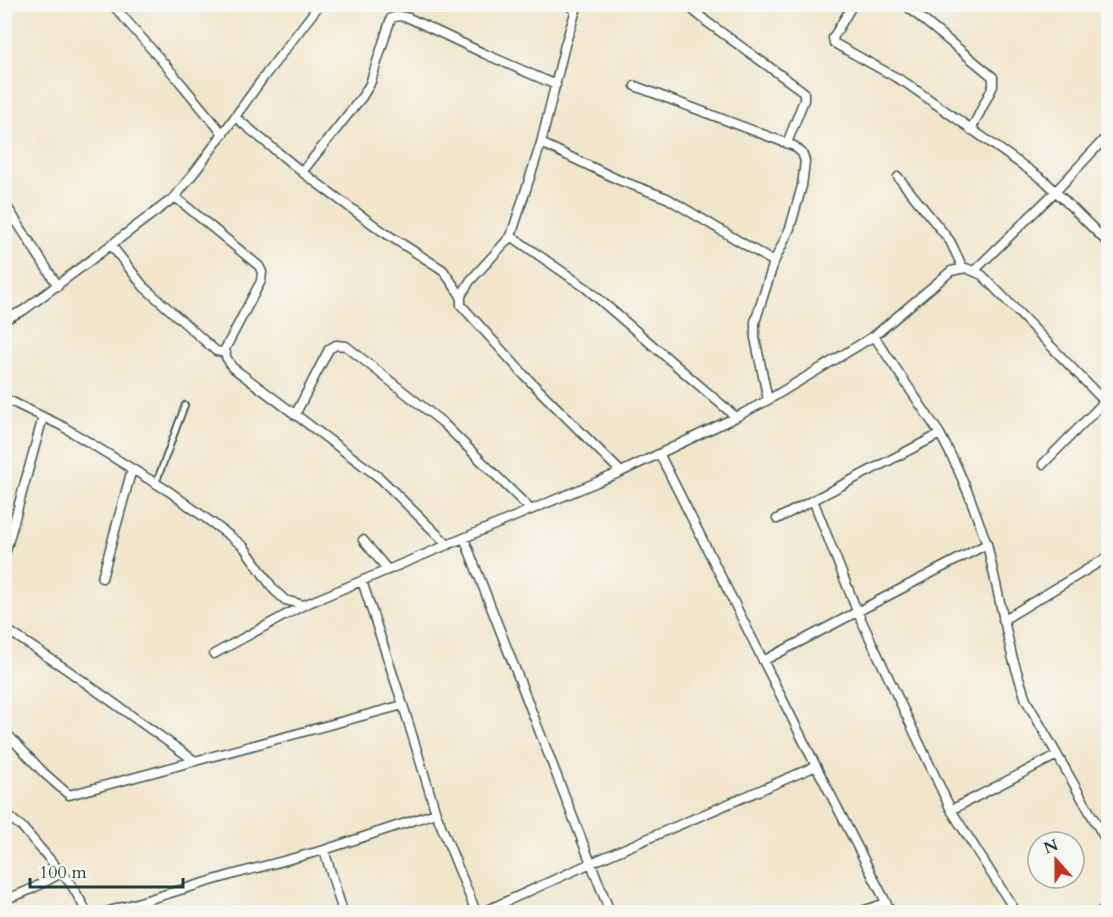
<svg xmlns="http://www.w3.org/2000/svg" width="1113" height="917" font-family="Cardo,serif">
<rect width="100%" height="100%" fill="#f6f6f2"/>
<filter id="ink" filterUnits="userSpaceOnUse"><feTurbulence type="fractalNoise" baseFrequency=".0167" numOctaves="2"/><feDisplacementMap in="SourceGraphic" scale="12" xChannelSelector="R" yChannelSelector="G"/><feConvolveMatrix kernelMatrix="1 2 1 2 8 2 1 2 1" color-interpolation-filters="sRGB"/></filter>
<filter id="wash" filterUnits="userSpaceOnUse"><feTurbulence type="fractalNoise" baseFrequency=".008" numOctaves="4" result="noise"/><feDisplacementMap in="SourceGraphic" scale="24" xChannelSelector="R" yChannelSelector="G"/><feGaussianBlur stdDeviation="1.35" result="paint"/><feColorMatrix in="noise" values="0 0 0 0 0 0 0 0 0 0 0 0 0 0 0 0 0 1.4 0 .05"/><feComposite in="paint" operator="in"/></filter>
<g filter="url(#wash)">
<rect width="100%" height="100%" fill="#f1e5cc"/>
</g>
<g filter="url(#ink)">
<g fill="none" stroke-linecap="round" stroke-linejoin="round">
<g stroke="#3e564b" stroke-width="8">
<path id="lane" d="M156,483L185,405"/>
</g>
<g stroke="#3e564b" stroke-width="11">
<path id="street" d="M112,4L175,76L223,134
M565,4L576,10
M580,4L576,10L565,45L541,143L511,236L470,281L461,296V305L525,376L621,472
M686,4L707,22L804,92V100L787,143
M853,4L833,38L834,43L906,83L1045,181L1108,243
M904,4L993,77V86L971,130
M635,86L794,146L802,153L805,161L802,186L790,228L774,262L755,322V338L768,400
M235,117L302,172L382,231L443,270L461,296
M541,143L619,180L667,198L774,262
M302,172L362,97L370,84L391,18L399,16L409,18L485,54L556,85
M898,177L950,241L963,268
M175,197L259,266L262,272L261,281L225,349L226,357L232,367L380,478L448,545
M4,202L58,286
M511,236L586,288L736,417
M111,245L144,287L216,351L226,353
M974,271L1056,191L1108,135
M4,320L24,310L175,197L200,165L266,74L320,4
M874,336L940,434L956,465L969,495L987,544L1012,656L1026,700L1108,844
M4,398L62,426L170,492L230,536L244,547L274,590L285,600L304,605L621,472L736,417L768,400L874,336L951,271L966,268L982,275L1108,405
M295,415L329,349L336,345L346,346L442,422L531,510
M660,455L816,766L891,912
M1043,464L1105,401
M813,500L857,611L951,810L1016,912
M777,519L940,434
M464,538L610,912
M363,540L388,570
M4,558L43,417
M102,578L132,469
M362,581L403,705L436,813L476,912
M1003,620L1108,557
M4,628L66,669L195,761
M214,654L304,605
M763,661L987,544
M9,736L44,773L69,795L403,705
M951,810L1057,755
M4,813L22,827L71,884L87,912
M324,850L343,912
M4,899C25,894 43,883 61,873
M106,912L231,875L324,850L436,813
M483,912L591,863L816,766
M859,912L886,903
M1099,912L1108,907"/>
</g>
<use href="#lane" stroke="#fff" stroke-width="4.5"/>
<use href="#street" stroke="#fff" stroke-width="8"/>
</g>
</g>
<rect width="1113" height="917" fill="none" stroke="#f6f6f2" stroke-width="24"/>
<g transform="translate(1056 860) rotate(339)"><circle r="28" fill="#f6f6f2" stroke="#a0aca6" stroke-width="1.5"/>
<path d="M0-4.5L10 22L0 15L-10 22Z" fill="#c8321e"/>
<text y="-9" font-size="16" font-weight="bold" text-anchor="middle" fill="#1f3d34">N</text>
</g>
<path d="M30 878v9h153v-9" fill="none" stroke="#1f3d34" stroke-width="3"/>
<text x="39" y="878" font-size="18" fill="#1f3d34" stroke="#f6f6f2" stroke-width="4.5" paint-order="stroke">100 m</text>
</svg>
